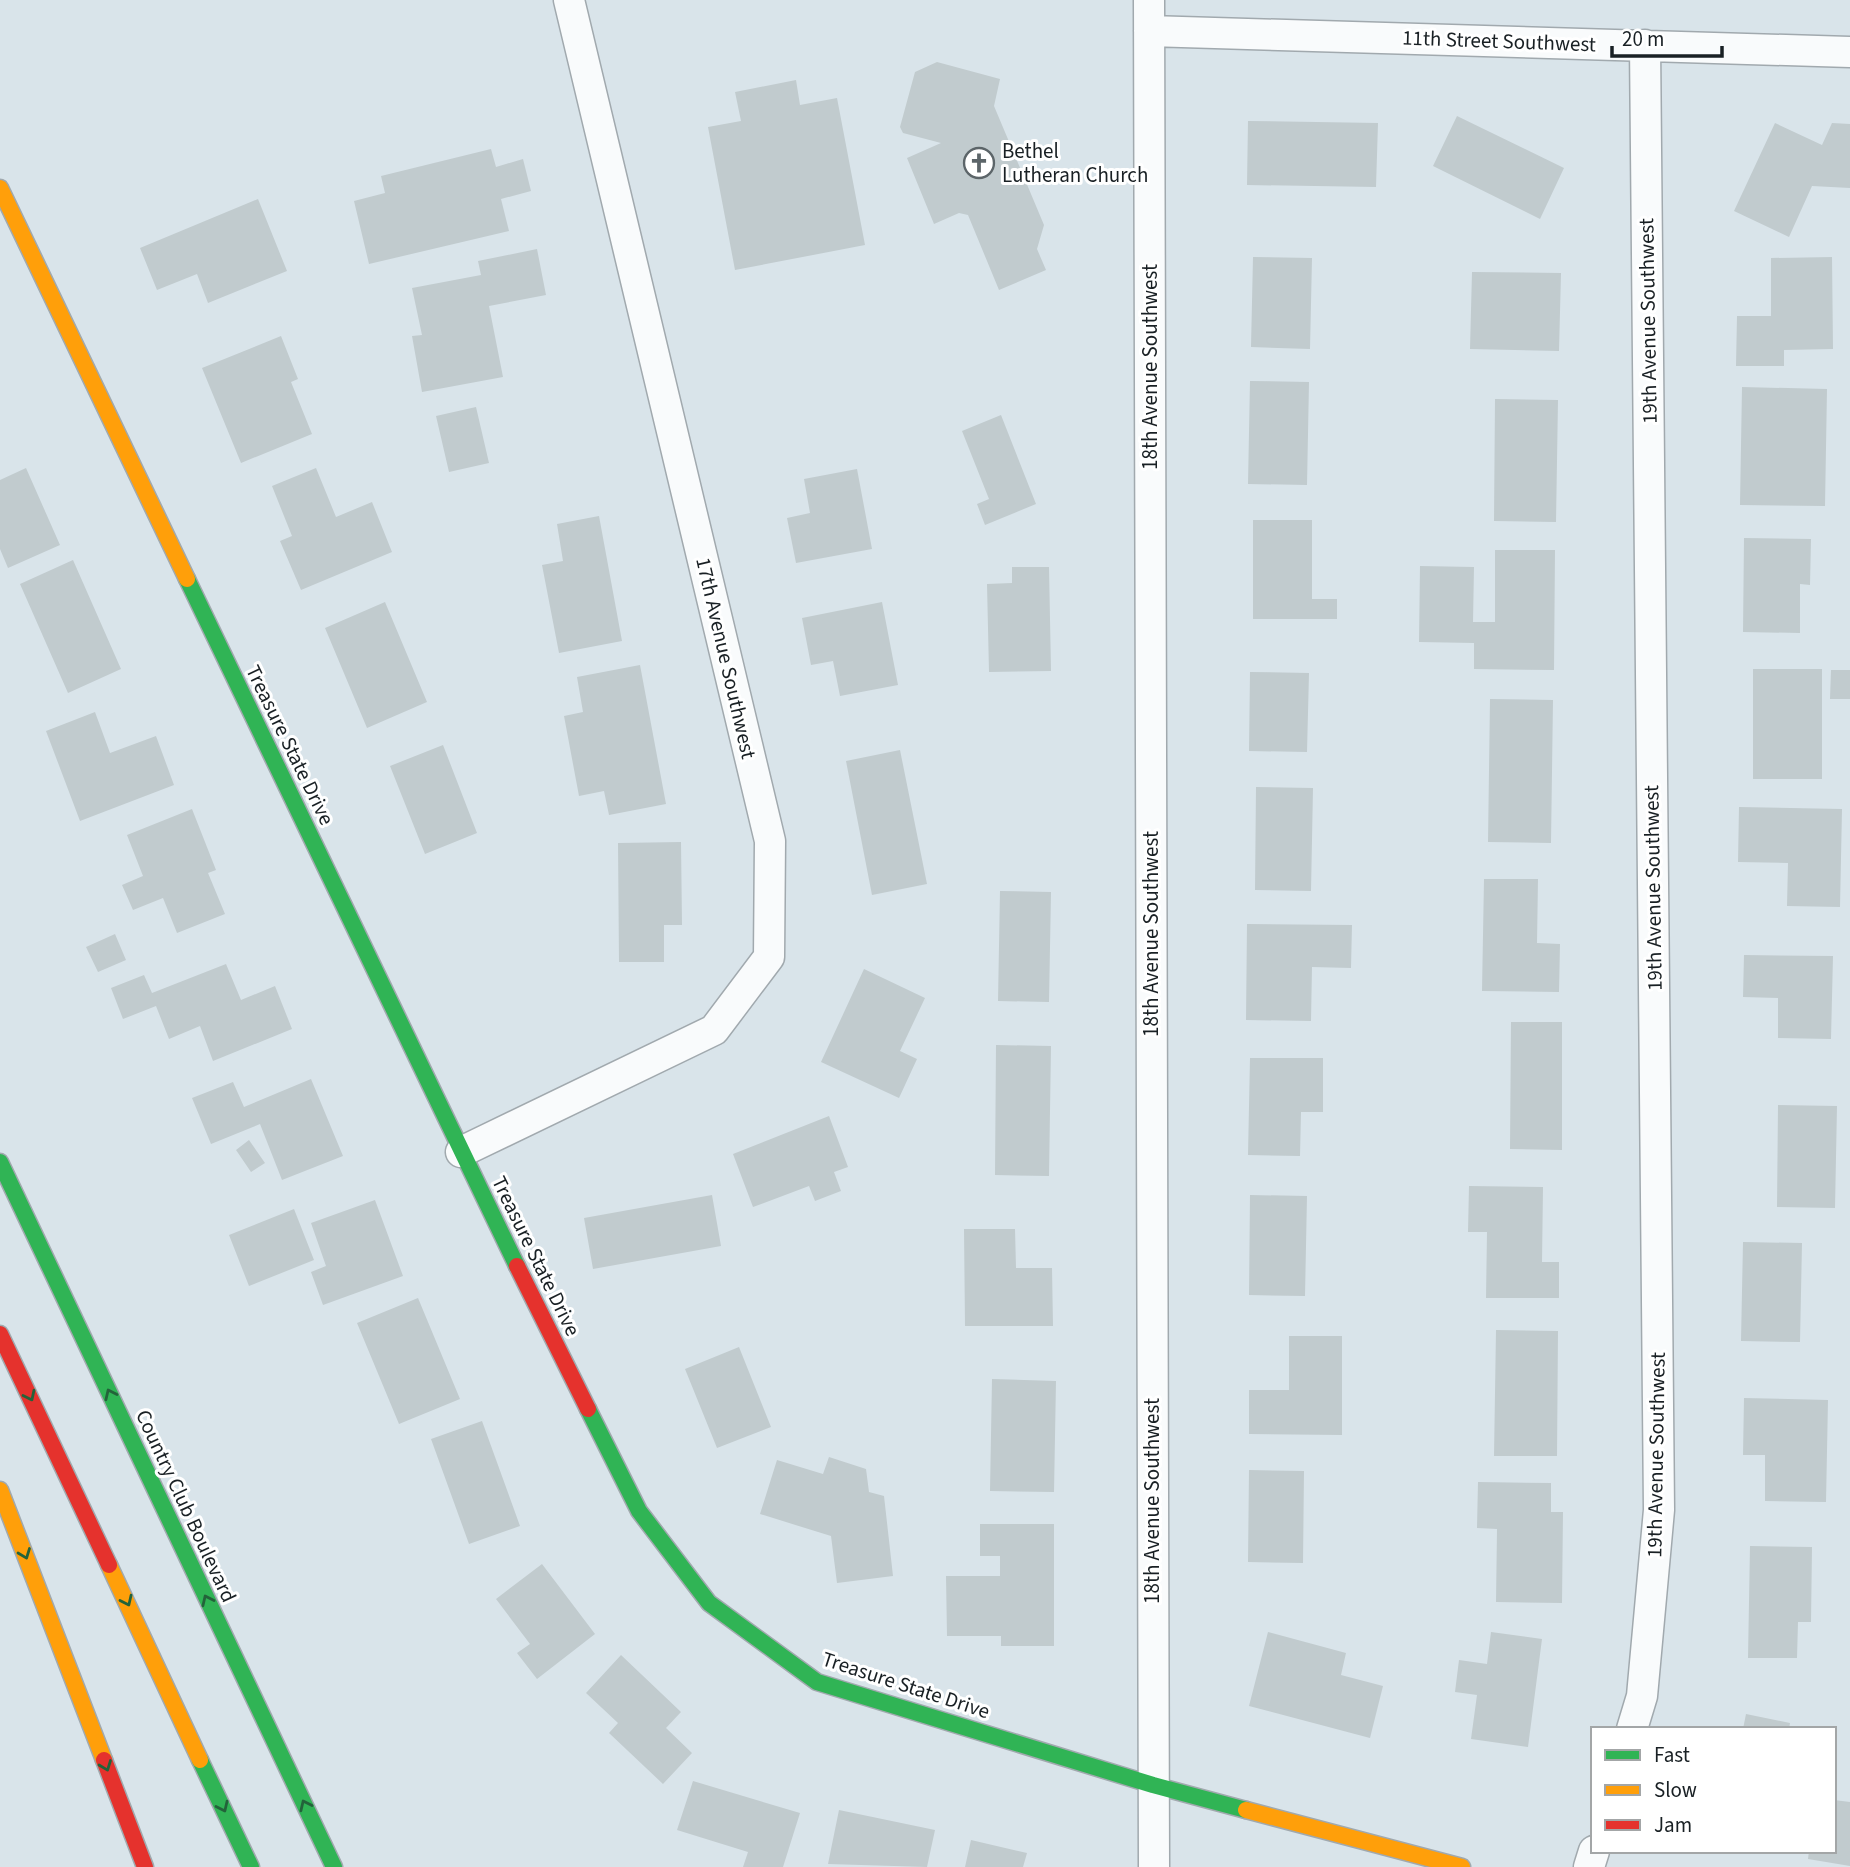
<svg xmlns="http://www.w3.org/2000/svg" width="1850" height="1867" font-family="'Source Sans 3',sans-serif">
<rect width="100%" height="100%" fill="#d9e4ea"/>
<path fill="#c1cbce" d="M937,62L1000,79L994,106L1044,225L1037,249L1046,270L999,290L968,215L959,213L934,224L907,158L941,143L903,133L900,127L915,72Z
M796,80L800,105L837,98L865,245L735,270L708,127L741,121L735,92Z
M1457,116L1564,168L1540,219L1433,166Z
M1248,121L1378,123L1376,187L1247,185Z
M1775,123L1822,145L1832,123L1850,124V188L1812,186L1789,237L1734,211Z
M491,149L496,167L523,159L531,191L501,199L509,231L369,264L354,201L385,193L381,176Z
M258,199L287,271L208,303L197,274L157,290L140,248Z
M537,249L546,295L489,306L503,377L422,392L412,336L422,335L412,288L481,275L478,261Z
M1253,257L1312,258L1310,349L1251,347Z
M1832,257L1833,349L1784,350V366H1736L1737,316H1771V258Z
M1472,272L1561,273L1559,351L1470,349Z
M281,336L298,379L291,382L312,434L241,463L202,368Z
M1250,381L1309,382L1307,485L1248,484Z
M1742,387L1827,389L1825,506L1740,505Z
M1495,399L1558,400L1556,522L1494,521Z
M476,407L489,463L449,472L436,416Z
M1001,415L1036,504L985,525L977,504L989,499L962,431Z
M26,468L60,545L8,568L0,549V480Z
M316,468L336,517L372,502L392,552L301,590L280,541L292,536L272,486Z
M857,469L872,549L796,563L787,518L810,513L804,479Z
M599,516L622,641L559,653L542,565L563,561L557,524Z
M1253,520H1312V599H1337V619H1253Z
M1744,538L1811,539L1810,585L1800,584V633L1743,632Z
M1495,550H1555L1554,670L1474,669V643L1419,642L1420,566L1474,567L1473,622H1495Z
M73,560L121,669L68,693L20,584Z
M1012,567H1049L1051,671L989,672L987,584L1012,583Z
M385,602L427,702L367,728L325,628Z
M882,602L898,685L840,696L833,661L811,665L802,618Z
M640,665L666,804L609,815L604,791L579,796L564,716L583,712L577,677Z
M1753,669H1822V779H1753Z
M1831,670H1850V699H1830Z
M1250,672L1309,673L1307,752L1249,751Z
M1490,699L1553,700L1551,843L1488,842Z
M95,712L110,753L156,736L174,785L80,821L46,731Z
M443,745L477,833L425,854L390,766Z
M900,750L927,884L872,895L846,761Z
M1256,787L1313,788L1311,891L1255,890Z
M1739,807L1842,809L1840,907L1787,906L1788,863L1738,862Z
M192,809L216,870L208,873L225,914L177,933L163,898L133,910L122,885L143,876L127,835Z
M681,842L682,925H664V962H619L618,843Z
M1484,879H1538L1537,943L1560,944L1559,992L1482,991Z
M1000,891L1051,892L1049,1002L998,1001Z
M1247,924L1352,925L1351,968L1312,967L1311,1021L1246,1020Z
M115,934L126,960L98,972L86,947Z
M1744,955L1833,956L1831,1039L1778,1038V998L1743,997Z
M226,964L241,1000L275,986L292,1029L213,1061L200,1026L169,1039L156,1006L123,1019L111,988L144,975L152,993Z
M864,969L925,998L900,1051L917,1059L899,1098L821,1062Z
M1511,1022H1562V1150L1510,1149Z
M996,1045L1051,1046L1049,1176L995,1175Z
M1250,1058H1323V1112H1301L1300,1156L1248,1155Z
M311,1079L343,1156L282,1180L260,1124L211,1144L192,1098L233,1082L244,1107Z
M1778,1105L1837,1106L1835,1208L1777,1207Z
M829,1116L848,1167L834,1172L841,1191L815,1201L809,1186L753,1207L733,1154Z
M249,1140L265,1163L251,1172L236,1150Z
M1469,1186L1543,1187L1542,1262H1559V1298H1486L1487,1232H1468Z
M712,1195L721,1246L593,1269L584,1218Z
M1250,1195L1307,1196L1305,1296L1249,1295Z
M375,1200L403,1276L323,1305L311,1272L326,1266L311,1223Z
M294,1209L314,1260L249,1286L229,1235Z
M964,1229H1015L1016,1268H1052L1053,1326H965Z
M1743,1242L1802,1243L1800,1342L1741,1341Z
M418,1298L460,1399L399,1424L357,1323Z
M1496,1330L1558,1331L1557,1456H1494Z
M1289,1336H1342V1435L1249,1434V1390H1289Z
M739,1347L771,1427L717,1448L685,1369Z
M992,1379L1056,1381L1054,1492L990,1491Z
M1744,1398L1828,1400L1826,1502L1765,1501V1455H1743Z
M482,1421L520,1526L469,1544L431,1439Z
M829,1457L866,1469L869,1492L884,1496L893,1576L837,1583L831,1536L760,1514L777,1460L823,1474Z
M1249,1470L1304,1471L1303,1563L1248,1562Z
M1478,1482L1551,1483V1512H1563L1562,1603L1496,1602L1497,1529L1477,1528Z
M980,1524H1054V1646H1001V1636H947L946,1576H1000V1556H980Z
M1750,1546L1812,1547L1811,1622H1798L1797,1658H1748Z
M542,1564L595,1634L537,1679L517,1653L530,1644L496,1599Z
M1268,1632L1346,1653L1341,1675L1383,1686L1370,1738L1249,1706Z
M1491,1632L1542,1639L1528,1747L1471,1739L1477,1695L1455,1692L1459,1660L1487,1664Z
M621,1655L681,1712L666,1728L692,1753L663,1784L609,1733L618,1723L586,1693Z
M1746,1714L1790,1723L1789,1729H1743Z
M693,1781L800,1813L783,1867H743L748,1852L677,1830Z
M1834,1800L1850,1802V1866L1808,1859L1809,1851H1834Z
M839,1810L935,1830L927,1867L828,1864Z
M971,1840L1027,1853L1023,1867H965Z"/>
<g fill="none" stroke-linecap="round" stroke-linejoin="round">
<g stroke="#a1a9ae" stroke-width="33">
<path id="street" d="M1149,0L1154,1867
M1149,31L1850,52
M461,1152L714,1030L769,957L770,841L569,0
M1632,1729L1642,1696L1659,1510L1645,45
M1589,1867L1594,1851"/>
</g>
<g stroke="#a1a9ae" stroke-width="19">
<path id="fast" d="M187,579L517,1266
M0,1162L334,1867
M588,1409L639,1511L709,1603L817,1682L1153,1785L1246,1810
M200,1760L251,1867"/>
</g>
<g stroke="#a1a9ae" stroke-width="19">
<path id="slow" d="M0,188L187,579
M0,1490L104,1760
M109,1565L200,1760
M1246,1810L1462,1867"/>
</g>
<g stroke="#a1a9ae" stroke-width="19">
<path id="jam" d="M517,1266L588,1409
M0,1334L109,1565
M104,1760L145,1867"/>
</g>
<use href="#street" stroke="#f9fbfc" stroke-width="30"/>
<use href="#fast" stroke="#30b455" stroke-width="16"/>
<use href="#slow" stroke="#ff9f0a" stroke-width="16"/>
<use href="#jam" stroke="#e5322d" stroke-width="16"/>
</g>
<defs><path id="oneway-chevron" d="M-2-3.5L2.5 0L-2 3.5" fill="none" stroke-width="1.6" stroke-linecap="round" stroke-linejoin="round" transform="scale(1.75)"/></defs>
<g stroke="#23633a">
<use href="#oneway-chevron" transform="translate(110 1394) rotate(-115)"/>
<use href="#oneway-chevron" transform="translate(30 1396) rotate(64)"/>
<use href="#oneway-chevron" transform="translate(25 1554) rotate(69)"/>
<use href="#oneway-chevron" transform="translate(207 1600) rotate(-115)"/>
<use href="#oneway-chevron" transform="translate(127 1601) rotate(65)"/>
<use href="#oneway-chevron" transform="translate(106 1766) rotate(69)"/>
<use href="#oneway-chevron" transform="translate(305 1805) rotate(-115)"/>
<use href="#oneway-chevron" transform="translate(223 1807) rotate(65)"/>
</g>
<defs>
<g id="church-ring" transform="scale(1.575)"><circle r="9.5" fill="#fff" stroke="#5c6569" stroke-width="1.5"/><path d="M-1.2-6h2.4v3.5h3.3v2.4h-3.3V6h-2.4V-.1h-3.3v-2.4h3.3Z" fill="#5c6569"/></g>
</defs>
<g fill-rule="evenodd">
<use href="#church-ring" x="979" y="163"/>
</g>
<g text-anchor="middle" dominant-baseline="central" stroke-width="6" stroke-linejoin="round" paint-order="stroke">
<g font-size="21" fill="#192024" stroke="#fff">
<text transform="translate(1499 41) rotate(2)">11th Street Southwest</text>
<text transform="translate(1648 321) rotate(-91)">19th Avenue Southwest</text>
<text transform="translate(1150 367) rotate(-90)">18th Avenue Southwest</text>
<text transform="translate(726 658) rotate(77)">17th Avenue Southwest</text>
<text transform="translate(290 745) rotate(64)">Treasure State Drive</text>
<text transform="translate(1653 888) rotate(-91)">19th Avenue Southwest</text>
<text transform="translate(1151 934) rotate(-90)">18th Avenue Southwest</text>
<text transform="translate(536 1256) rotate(64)">Treasure State Drive</text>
<text transform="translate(1656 1455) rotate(-89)">19th Avenue Southwest</text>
<text transform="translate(1152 1501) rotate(-90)">18th Avenue Southwest</text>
<text transform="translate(186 1506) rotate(65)">Country Club Boulevard</text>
<text transform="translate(906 1685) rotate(18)">Treasure State Drive</text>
</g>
<g font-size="21" fill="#192024" stroke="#fff" text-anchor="start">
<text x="1002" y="151">Bethel<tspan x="1002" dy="24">Lutheran Church</tspan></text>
</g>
</g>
<rect x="1591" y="1727" width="245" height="126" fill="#ffffff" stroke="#a3a6a7" stroke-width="2"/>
<rect x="1605" y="1750" width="35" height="10" fill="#30b455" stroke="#a3a6a7" stroke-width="2"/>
<text x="1654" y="1762" font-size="21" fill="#192024">Fast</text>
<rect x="1605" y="1785" width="35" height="10" fill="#ff9f0a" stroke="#a3a6a7" stroke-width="2"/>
<text x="1654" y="1797" font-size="21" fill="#192024">Slow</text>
<rect x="1605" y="1820" width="35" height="10" fill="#e5322d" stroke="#a3a6a7" stroke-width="2"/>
<text x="1654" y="1832" font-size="21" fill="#192024">Jam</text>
<path d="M1612 46v10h110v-10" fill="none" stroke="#192024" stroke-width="3.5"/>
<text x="1622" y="46" font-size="21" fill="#192024" stroke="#ffffff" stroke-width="5" paint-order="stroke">20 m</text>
</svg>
